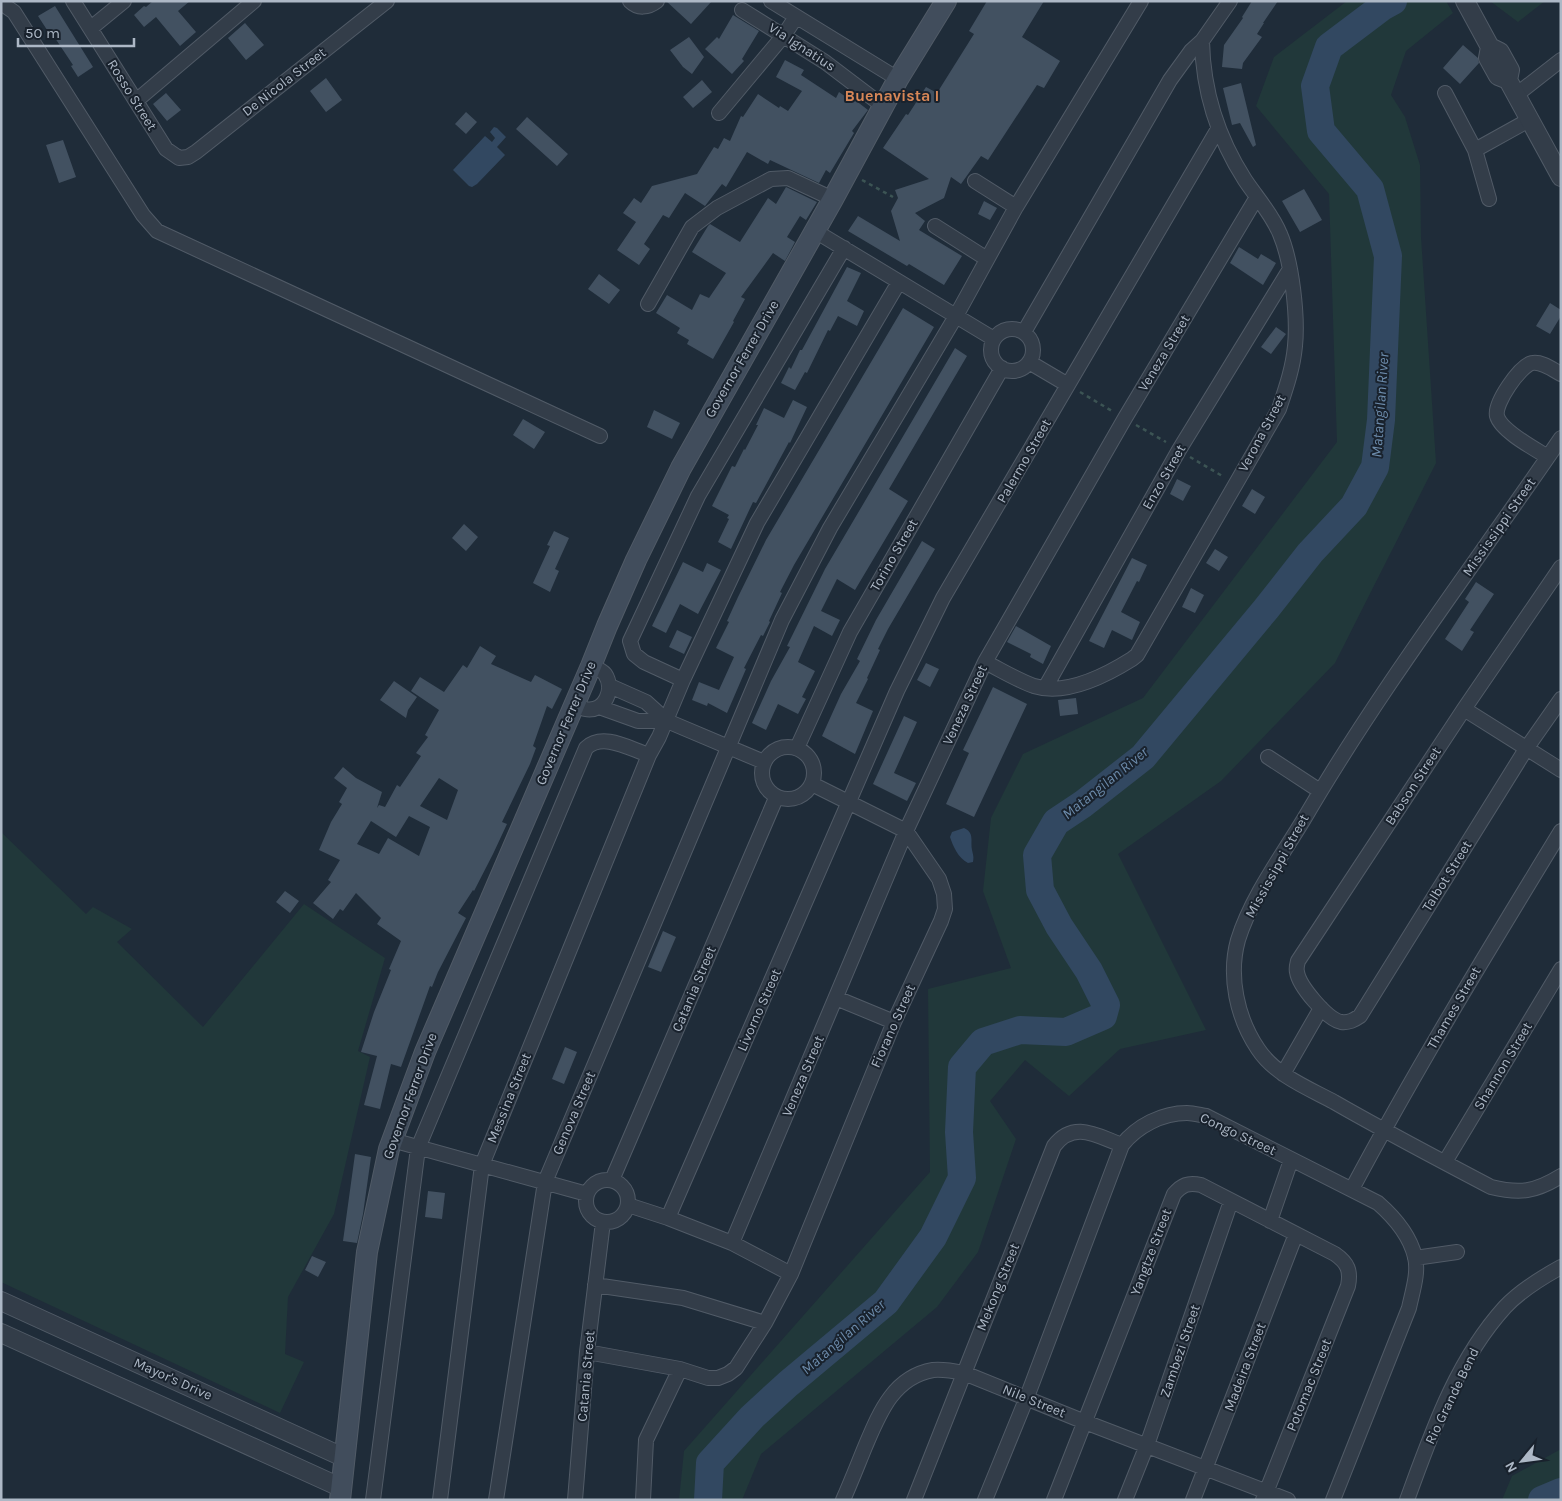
<svg xmlns="http://www.w3.org/2000/svg" width="1562" height="1501" font-family="Karla,sans-serif">
<rect width="100%" height="100%" fill="#1f2c39"/>
<path fill="#21383a" d="M1347,1H1446L1453,13L1406,51L1391,95L1405,117L1420,165L1421,237L1436,463L1335,663L1221,781L1118,854L1206,1030L1120,1049L1069,1096L1025,1060L990,1101L1016,1139L978,1252L937,1307L761,1454L742,1500H679L684,1451L930,1172L928,989L1011,968L983,891L991,818L1023,754L1143,698L1337,442L1329,194L1256,106L1274,57Z
M1490,1H1545L1518,22Z
M1,832L86,914L93,907L132,929L117,942L203,1027L304,904L385,958L358,1051L370,1057L334,1214L288,1297L285,1354L304,1362L280,1413L1,1282Z
M1561,1449V1500H1502L1512,1476Z"/>
<path fill="#324861" d="M494,127L497,128L506,137L497,147L505,155L477,184L472,187L469,186L453,170L485,136L492,142L495,138L490,132Z
M964,828C975,833 970,841 972,850C973,855 974,856 973,862L968,863C958,858 953,846 950,837L952,832Z"/>
<g fill="none" stroke-linecap="round" stroke-linejoin="round">
<path stroke="#324861" stroke-width="28" d="M708,1500L710,1463L752,1417L788,1384L886,1302L933,1237L962,1178L959,1132L962,1067L983,1042L1020,1030L1066,1032L1103,1016L1106,1005L1089,971L1059,926L1040,890L1037,855L1056,822L1083,804L1143,757L1266,609L1310,553L1354,506L1375,467L1381,420L1388,256L1370,189L1321,131L1315,86L1329,47L1382,7L1393,1
M1542,1500L1561,1492"/>
</g>
<path fill="#425161" fill-rule="evenodd" d="M153,1H190L178,11L196,32L180,46L156,17L144,27L134,15L144,6L146,7Z
M666,1H712L691,24Z
M987,1H1044L1022,37L1060,61L1044,88L1037,85L988,160L981,156L961,184L951,177L944,198L915,213L925,221L919,230L962,256L944,285L909,264L907,266L848,231L858,216L900,241L891,211L898,198L895,190L929,179L883,148L906,114L908,115L926,87L937,93L974,34L969,31Z
M1252,1H1278L1263,23H1264L1257,34L1262,37L1243,63L1242,69L1222,67L1224,45L1243,18L1242,17Z
M55,6L93,67L78,77L71,66L73,65L51,32L49,33L38,16Z
M733,15L759,31L742,59L744,61L732,74L705,49L717,37L719,39Z
M245,23L264,45L246,60L228,38Z
M689,37L704,57L692,74L683,67L670,50Z
M1463,45L1478,58L1479,63L1460,84L1443,68Z
M785,60L804,70L801,75L836,98L839,92L853,102L855,100L868,110L852,131L854,133L830,173L826,170L819,183L770,160L768,164L747,152L726,187L722,184L705,206L685,193L669,218L663,215L644,244L650,249L639,265L617,250L636,222L623,213L634,198L641,203L652,186L697,174L714,147L718,149L724,138L730,141L741,116L743,117L758,94L779,108L780,106L788,111L802,91L776,77Z
M326,78L342,100L326,112L310,91Z
M702,80L712,92L693,108L683,97Z
M1241,83L1256,145L1253,147L1240,123L1232,125L1223,88Z
M166,93L181,110L167,121L153,104Z
M466,112L477,122L466,134L455,124Z
M527,117L568,154L557,166L516,129Z
M63,140L76,177L59,183L46,145Z
M786,187L817,202L806,220L800,216L787,237L795,242L785,261L773,253L741,297L745,299L733,321L734,322L713,359L687,344L689,340L677,333L680,328L656,313L667,295L692,310L700,294L709,298L726,273L692,252L708,226L710,224L740,242L768,198L776,204Z
M1304,189L1322,220L1300,232L1282,201Z
M984,201L997,208L990,220L978,214Z
M1239,247L1258,259L1261,254L1276,263L1263,285L1230,263Z
M847,267L861,273L847,301L864,311L857,326L838,316L830,331L828,330L807,373L805,372L795,390L781,383L789,367L791,369L800,350H802Z
M599,274L620,290L609,304L588,289Z
M1550,303L1561,310V316L1550,334L1536,326Z
M903,308L934,327L794,565L780,592L782,593L769,621L770,622L763,636L761,635L744,668L746,669L727,713L708,703L707,706L692,700L699,682L719,690L734,657L716,648L729,622L727,621L738,597L766,540Z
M1276,327L1286,334L1271,354L1261,347Z
M955,348L967,356L889,489L908,501L855,590L837,579L821,611L840,620L832,636L814,626L798,662L815,671L802,697L806,699L798,714L778,704L766,730L752,723L771,681L790,647L787,646L825,569Z
M793,400L807,407L790,443L789,442L756,503L753,502L731,549L718,542L729,519L727,518L729,515L712,506L732,466L735,467L744,449L745,450L758,425H756L764,408L784,418Z
M654,410L680,423L672,439L647,427Z
M523,419L545,432L534,449L513,435Z
M1177,479L1191,486L1183,501L1170,494Z
M1252,489L1265,497L1255,514L1242,506Z
M464,524L478,537L466,551L452,538Z
M554,531L569,538L555,569L559,571L550,592L533,583L550,546L547,545Z
M922,541L935,549L888,629L878,649L880,650L867,678L868,679L856,703L873,711L855,754L822,736L841,694L860,661L857,659L876,620Z
M1215,549L1228,557L1219,571L1206,563Z
M1132,558L1147,565L1139,582L1137,581L1121,612L1140,622L1132,640L1112,630L1104,648L1089,641Z
M683,562L703,572L707,563L721,570L698,614L680,604L666,633L652,626Z
M1476,582L1494,594L1470,630L1474,632L1462,651L1445,639L1469,602L1465,599Z
M1191,588L1204,595L1195,613L1182,607Z
M1016,626L1051,646L1043,664L1030,657L1031,654L1007,642Z
M677,630L692,637L684,654L669,647Z
M480,646L496,656L491,664L531,682L535,675L562,689L552,709L547,706L533,746L536,748L530,764L502,822L507,824L493,854L474,891L473,890L458,913L466,918L438,972L432,987L430,986L401,1067L391,1064L380,1109L364,1105L377,1056L361,1052L374,1012L391,970L389,969L401,941L377,924L381,918L356,893L343,911L340,909L333,919L313,903L331,882L328,880L340,860L319,850L331,822L342,804L339,802L347,788L334,778L343,767L356,778L382,792L377,808L379,805L385,807L397,785L400,787L421,756L416,753L428,737L425,735L439,710L411,691L420,677L444,692L463,665L467,668ZM439,778L458,790L447,820L420,806ZM409,816L430,827L419,856L388,838L379,854L357,844L371,821L396,837Z
M926,663L939,669L930,687L917,680Z
M394,681L417,697L408,710L406,718L380,700Z
M993,687L1027,704L974,817L946,804L969,753L963,750Z
M1076,698L1078,714L1060,716L1058,700Z
M904,716L917,722L894,773L916,783L907,801L873,784Z
M285,891L299,901L290,913L276,902Z
M663,931L676,937L661,972L648,967Z
M565,1047L577,1052L564,1084L552,1079Z
M355,1154L371,1157L363,1214L357,1243L343,1241Z
M428,1191L445,1193L442,1219L425,1217Z
M312,1256L326,1262L318,1277L305,1270Z"/>
<g fill="none" stroke-linecap="round" stroke-linejoin="round">
<g stroke="#515b67" stroke-width="16">
<path id="minor" d="M73,1L166,149L179,158L188,157L196,152L387,1
M630,1C638,9 648,8 657,1
M771,1L898,79
M1,3L14,12L143,215L157,231L600,436
M742,10L825,62L883,106
M91,28L124,1
M1445,93L1475,150L1489,199
M1516,95L1561,60
M136,101L254,1
M719,113L784,35L796,17
M1475,150L1529,120
M975,181L1016,207
M935,226L987,259
M815,231L994,339
M648,304L692,227L717,208L771,179L788,178L833,199
M991 350a21 21 0 1 1 42 0a21 21 0 1 1-42 0Z
M1024,332L1170,80L1191,51L1202,41L1230,1
M1029,362L1068,385
M1561,438C1475,564 1381,687 1304,819C1281,857 1251,898 1238,940C1228,976 1237,1018 1258,1049C1275,1075 1308,1088 1334,1102C1386,1132 1438,1159 1491,1187C1520,1194 1535,1192 1561,1176
M1548,457C1535,449 1501,431 1497,416C1494,403 1520,366 1532,363C1542,361 1553,370 1561,374
M1561,567L1464,709L1298,961C1297,965 1296,968 1297,972C1299,986 1327,1019 1341,1022C1349,1023 1354,1020 1360,1016L1526,749L1561,699
M985,662C1001,670 1017,680 1034,686C1066,696 1105,676 1132,659L1137,655L1279,409C1286,388 1293,368 1295,346C1298,316 1292,262 1280,234C1272,214 1257,198 1245,180C1218,138 1203,91 1202,41
M683,680L644,662L634,654L630,641L698,496L844,248
M610,686L646,702L667,721L764,762
M1045,688L1179,450L1290,269
M574,704C578,706 582,708 585,709C605,713 615,689 605,674C602,670 596,668 591,666
M599,707L638,721H667
M1464,709L1561,770
M762 773a26 26 0 1 1 52 0a26 26 0 1 1-52 0Z
M797,748L850,632L1002,368
M1268,757L1320,791
M836,998L894,1022
M1283,1074L1321,1008
M392,1140L587,1194
M1445,1162L1561,969
M586 1201a21 21 0 1 1 42 0a21 21 0 1 1-42 0Z
M612,1180L776,798
M1352,1189C1417,1067 1489,949 1561,831
M628,1205L668,1218L732,1243L791,1274
M668,1218L897,691L943,598L1218,129
M1270,1221L1291,1160
M732,1243L906,831L985,662L1125,418L1257,197
M1415,1258L1457,1252
M595,1285L683,1298L765,1323
M587,1352L680,1369L708,1378H718L728,1374L736,1368L765,1323L791,1274L894,1022L941,921L945,909L944,894L939,879L906,831L812,784
M373,1500L418,1148L586,748C603,732 630,749 649,755
M440,1500L482,1165L649,755L659,737L683,680L757,523L899,282
M496,1500L545,1182L782,620L830,528L956,316L1016,207L1141,1
M575,1500L587,1352L603,1222
M643,1500L646,1440L680,1369
M843,1500C851,1482 858,1464 865,1447C879,1414 893,1377 933,1370C943,1369 954,1371 964,1373L1085,1422L1288,1500
M914,1500L1054,1146C1074,1120 1097,1136 1122,1145
M985,1500L1027,1397L1122,1145C1137,1126 1162,1113 1187,1113C1193,1113 1200,1115 1206,1116L1378,1203C1394,1217 1410,1236 1415,1257C1419,1273 1412,1293 1409,1308L1333,1500
M1054,1500L1174,1194C1182,1185 1188,1182 1201,1185L1335,1254C1348,1263 1351,1271 1348,1286L1263,1500
M1125,1500L1147,1445L1231,1201
M1193,1500L1296,1234
M1407,1500C1432,1432 1456,1361 1505,1307C1521,1290 1541,1278 1561,1267"/>
</g>
<g stroke="#515b67" stroke-width="20">
<path id="tertiary" d="M1465,1L1490,47L1488,58L1498,76L1508,80L1561,177
M1490,47L1500,52L1510,70L1508,80
M1,1301L345,1458
M1,1333L342,1488"/>
</g>
<g stroke="#515b67" stroke-width="22">
<path id="secondary" d="M340,1500L367,1252L389,1149L425,1052L591,666L607,626L636,560L681,468L833,199L898,79L946,1"/>
</g>
<path stroke="#3c5454" stroke-width="2.5" stroke-dasharray="4 4" stroke-linecap="butt" d="M862,180L893,197
M1080,392L1112,411
M1136,425L1166,442
M1190,457L1224,477"/>
<use href="#minor" stroke="#333d49" stroke-width="14"/>
<use href="#tertiary" stroke="#333d49" stroke-width="18"/>
<use href="#secondary" stroke="#414d5c" stroke-width="20"/>
</g>
<g text-anchor="middle" dominant-baseline="central" stroke-width="4" stroke-linejoin="round" paint-order="stroke">
<g font-size="14" fill="#adb8c6" stroke="#19222d">
<text transform="translate(802 47) rotate(33)">Via Ignatius</text>
<text transform="translate(284 82) rotate(-38)">De Nicola Street</text>
<text transform="translate(132 95) rotate(58)">Rosso Street</text>
<text transform="translate(1164 353) rotate(-59)">Veneza Street</text>
<text transform="translate(742 359) rotate(-60)">Governor Ferrer Drive</text>
<text transform="translate(1262 433) rotate(-62)">Verona Street</text>
<text transform="translate(1024 461) rotate(-60)">Palermo Street</text>
<text transform="translate(1164 477) rotate(-60)">Enzo Street</text>
<text transform="translate(1499 527) rotate(-55)">Mississippi Street</text>
<text transform="translate(894 555) rotate(-60)">Torino Street</text>
<text transform="translate(965 705) rotate(-65)">Veneza Street</text>
<text transform="translate(566 723) rotate(-67)">Governor Ferrer Drive</text>
<text transform="translate(1413 786) rotate(-57)">Babson Street</text>
<text transform="translate(1277 866) rotate(-61)">Mississippi Street</text>
<text transform="translate(1447 876) rotate(-58)">Talbot Street</text>
<text transform="translate(694 989) rotate(-67)">Catania Street</text>
<text transform="translate(1454 1008) rotate(-60)">Thames Street</text>
<text transform="translate(759 1010) rotate(-66)">Livorno Street</text>
<text transform="translate(893 1026) rotate(-66)">Fiorano Street</text>
<text transform="translate(1503 1066) rotate(-59)">Shannon Street</text>
<text transform="translate(803 1076) rotate(-67)">Veneza Street</text>
<text transform="translate(410 1096) rotate(-70)">Governor Ferrer Drive</text>
<text transform="translate(509 1098) rotate(-68)">Messina Street</text>
<text transform="translate(574 1113) rotate(-67)">Genova Street</text>
<text transform="translate(1238 1134) rotate(25)">Congo Street</text>
<text transform="translate(1151 1252) rotate(-69)">Yangtze Street</text>
<text transform="translate(998 1287) rotate(-68)">Mekong Street</text>
<text transform="translate(1180 1351) rotate(-71)">Zambezi Street</text>
<text transform="translate(1245 1367) rotate(-69)">Madeira Street</text>
<text transform="translate(586 1376) rotate(-85)">Catania Street</text>
<text transform="translate(173 1379) rotate(24)">Mayor's Drive</text>
<text transform="translate(1309 1385) rotate(-68)">Potomac Street</text>
<text transform="translate(1452 1396) rotate(-64)">Rio Grande Bend</text>
<text transform="translate(1034 1401) rotate(22)">Nile Street</text>
</g>
<g font-size="15" font-style="italic" fill="#6c8bab" stroke="#19222d">
<text transform="translate(1380 405) rotate(-86)">Matangilan River</text>
<text transform="translate(1105 783) rotate(-39)">Matangilan River</text>
<text transform="translate(843 1337) rotate(-41)">Matangilan River</text>
</g>
<g font-size="16" font-weight="bold" fill="#d88757" stroke="#19222d">
<text x="892" y="95">Buenavista I</text>
</g>
</g>
<rect width="1562" height="1501" fill="none" stroke="#adb8c6" stroke-width="5"/>
<g transform="translate(1522 1461) rotate(241)" stroke="#19222d" stroke-width="4" paint-order="stroke">
<path d="M0-4L9 19L0 12L-9 19Z" fill="#adb8c6"/>
<text y="-8" font-size="14" font-weight="bold" text-anchor="middle" fill="#adb8c6">N</text>
</g>
<path d="M18 38v8h116v-8" fill="none" stroke="#adb8c6" stroke-width="2.5"/>
<text x="25" y="38" font-size="15" fill="#adb8c6" stroke="#19222d" stroke-width="4" paint-order="stroke">50 m</text>
</svg>
